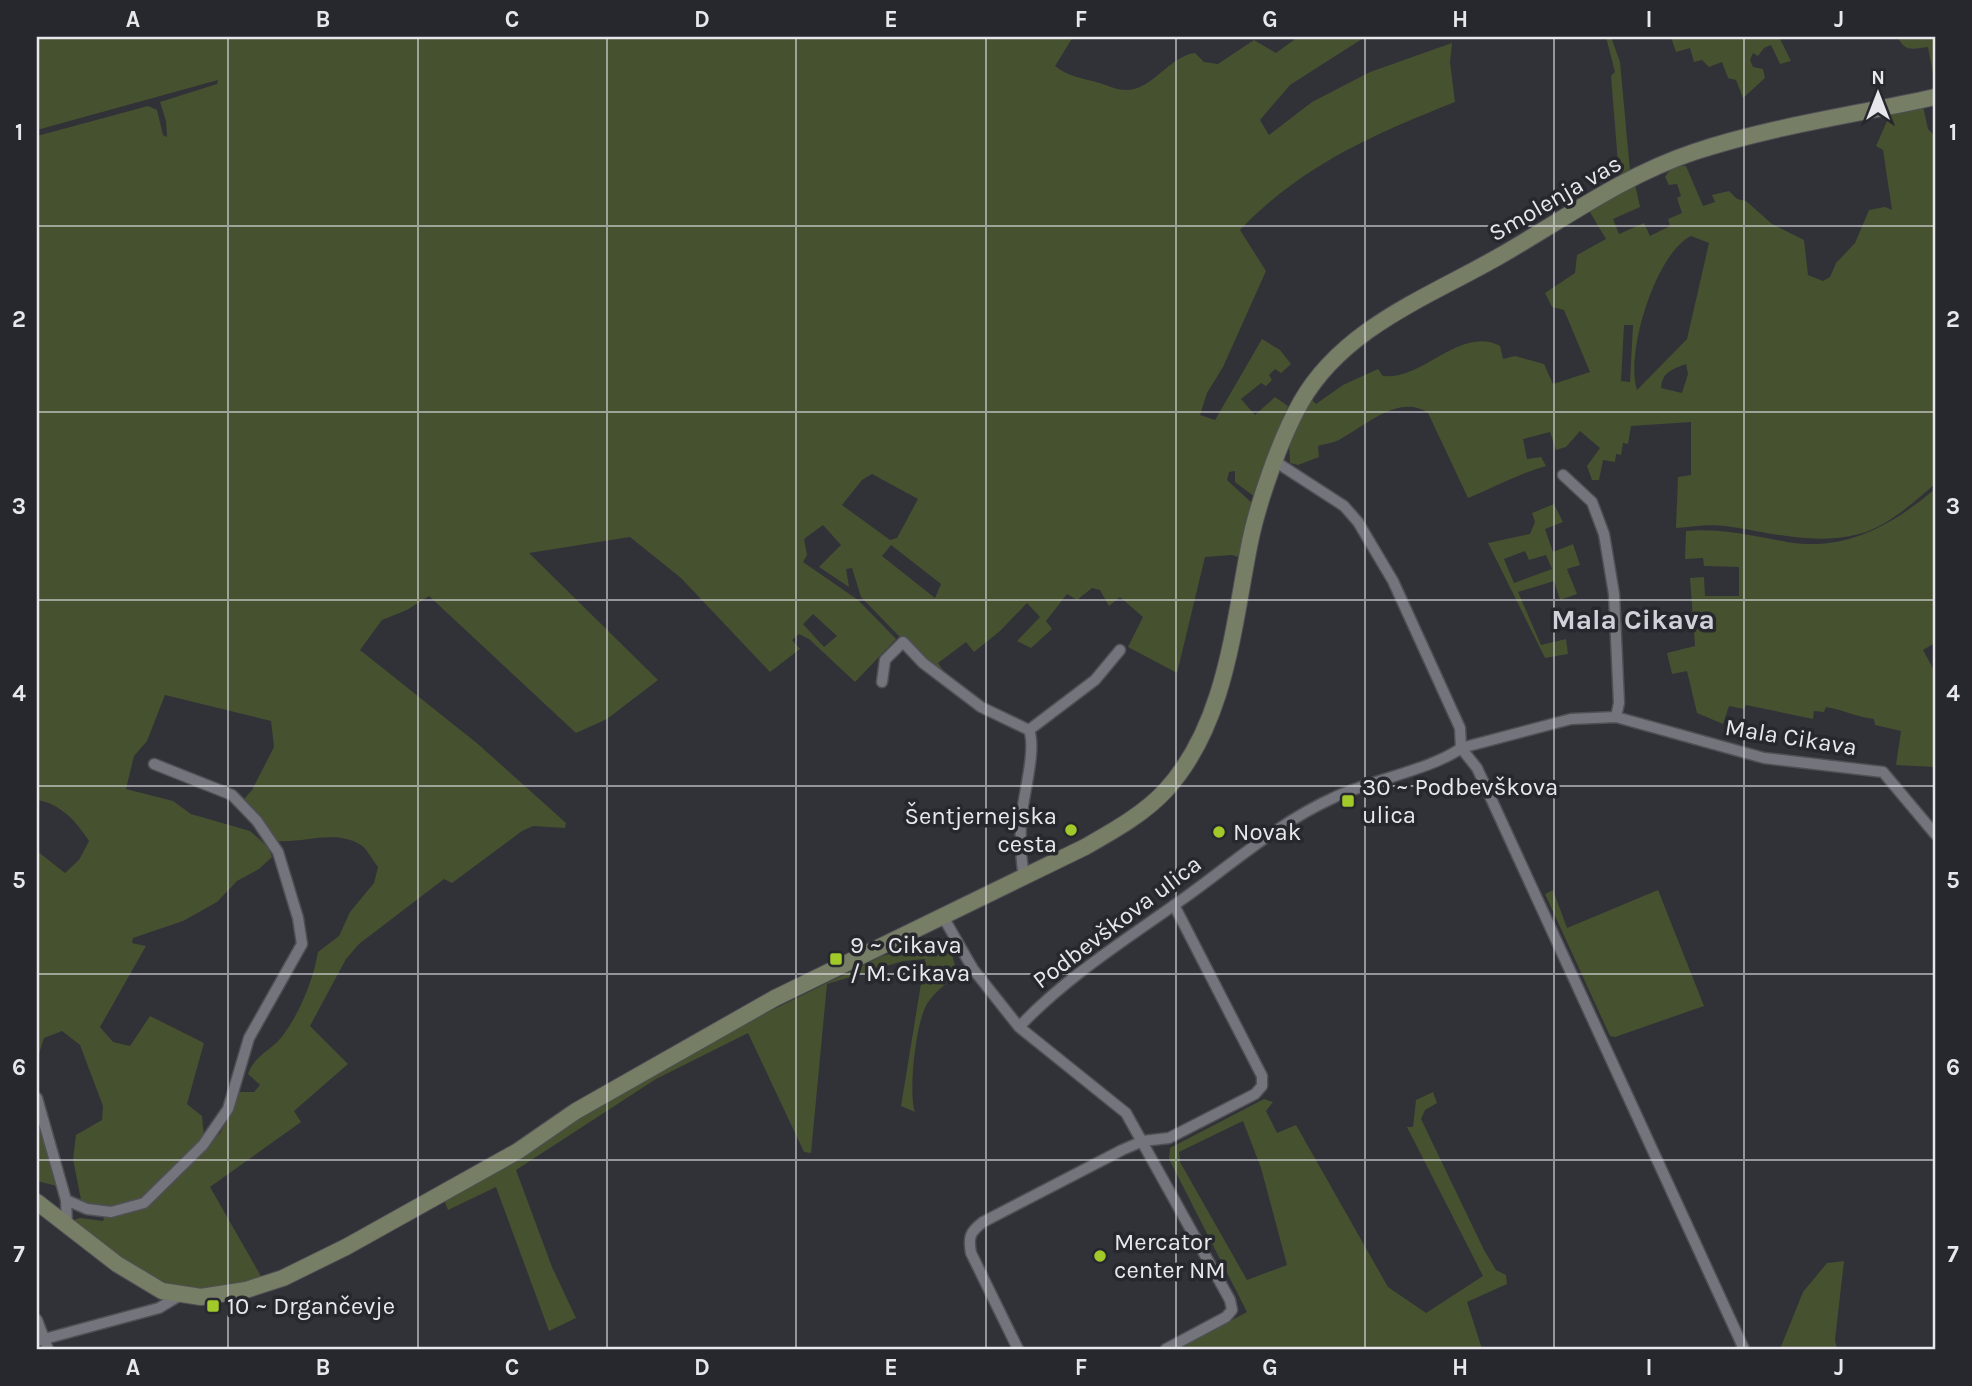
<svg xmlns="http://www.w3.org/2000/svg" width="1972" height="1386" font-family="Karla,sans-serif">
<rect width="100%" height="100%" fill="#313138"/>
<path fill="#465130" fill-rule="evenodd" d="M37,37H1073L1055,66C1068,76 1080,78 1096,82C1108,85 1121,93 1134,89C1157,83 1171,56 1195,53L1204,62L1218,64L1254,40L1276,53L1298,37H1365L1290,85L1260,120L1269,135L1312,102L1370,72L1452,43L1450,62L1455,102C1374,134 1301,166 1240,230L1266,271L1223,367L1207,393L1200,415L1215,420L1262,339L1280,350L1291,364L1281,373L1275,369L1269,375L1272,380L1266,386L1261,383L1241,399L1255,415L1275,397L1288,406L1255,497L1235,482V471L1229,472L1227,480L1253,504L1241,558L1232,555L1205,557L1177,673L1128,647L1143,617L1120,597L1109,606L1100,590L1092,588L1077,600L1067,594L1046,621L1052,629L1031,648L1017,641L1040,617L1027,603L1000,631L974,652L966,642L938,663L953,684L926,664L861,597L852,568L846,569L849,587L819,567L841,545L823,525L804,539L807,555L803,562L858,600L896,639L855,682L809,639L799,634L792,640L800,649L770,672L681,578L630,537L529,553L658,680L607,719L576,733L429,596L407,610L382,620L360,650L478,744L566,823L565,828L533,826L522,831L452,883L444,879L359,944L346,959L310,1026L348,1064L294,1111L301,1122L210,1187L262,1278C167,1305 145,1276 74,1220L80,1218L103,1221L106,1211L82,1205L73,1159L76,1135L102,1120L103,1106L80,1045L62,1031L44,1038L37,1060V851L65,873L79,860L89,841C76,821 61,804 37,800V136L148,106L157,110L163,135L167,137L166,121L160,102L217,84L218,80L37,130ZM872,474L918,499L897,538L890,540L842,505L862,480ZM891,545L941,584L935,598L882,556ZM813,614L837,636L824,647L803,624ZM165,695L271,721L274,747L252,790L243,800L278,841C305,843 336,829 361,845C367,849 373,861 378,867L374,883L350,912L339,936L318,952C313,980 301,1010 284,1034C273,1050 255,1054 248,1074L260,1085L254,1092H239L221,1132L205,1149L202,1116L187,1104L204,1043L150,1016L130,1046L113,1042L100,1027L146,946L132,943L133,938L183,921L217,902L237,881L259,869L272,857L268,847L250,831L191,814L173,801L126,789L134,756L147,741Z
M1606,37H1611L1620,62L1630,171L1619,176L1611,76L1615,72Z
M1671,37H1779L1791,61L1780,64L1771,45L1764,48L1758,56L1753,53L1750,60L1753,67L1763,69L1765,78L1743,98L1736,80L1728,78L1722,62L1709,67L1702,60L1694,62L1690,48L1676,52Z
M1898,37H1935V85L1928,47C1913,49 1904,52 1898,37Z
M1923,106L1928,129L1935,136V484C1914,502 1887,527 1859,534C1812,546 1770,532 1725,526C1708,524 1692,527 1676,528L1678,477L1691,475V422L1631,426L1628,444L1623,443L1621,455L1616,454L1615,462L1603,460L1599,480H1592L1587,466L1600,448L1580,431L1566,447L1556,450L1550,432L1523,439L1527,459L1541,457L1546,466C1518,474 1495,487 1468,498L1428,413C1399,393 1364,427 1339,440C1333,443 1324,444 1318,446L1319,457L1298,465L1290,463L1289,444L1310,398L1316,404L1343,385L1378,369L1383,376C1423,381 1460,325 1500,346L1503,359L1515,356L1544,364L1553,384L1590,372L1564,310L1552,307L1545,293L1575,273L1577,255L1606,239L1588,209L1635,184L1640,207L1613,219L1619,234L1644,223L1650,236L1670,226L1668,219L1682,213L1677,198L1681,196L1677,184L1669,185L1665,177C1670,169 1676,165 1686,166L1703,206L1715,202L1712,195L1729,191L1737,199L1746,201L1772,224L1804,240L1808,275L1823,281L1830,277L1836,263L1855,243L1869,210L1885,207L1892,210L1883,150L1876,146L1891,112ZM1691,236L1709,243L1687,339L1637,390C1625,354 1655,254 1691,236ZM1624,325H1633L1630,382L1621,381ZM1686,364L1688,374L1682,393L1661,388C1662,372 1673,369 1686,364Z
M1935,489V643L1923,650L1935,672V767L1896,765L1901,731L1875,725L1874,719C1857,717 1843,710 1826,707L1824,712L1814,711L1813,719L1746,705L1744,709L1729,706L1723,724L1697,713L1687,671L1672,674L1667,653L1695,646L1690,578L1704,577L1705,596H1739V567L1704,566L1703,558L1685,559L1686,531C1721,528 1753,536 1787,542C1846,552 1892,525 1935,489Z
M1554,504L1563,522L1545,529L1553,552L1573,544L1580,565L1567,569L1577,594L1560,600L1554,581L1518,592L1541,645L1566,639L1568,654L1545,658L1488,543L1530,534L1535,522L1532,513ZM1525,551L1529,560L1546,555L1552,569L1514,583L1504,559Z
M1553,890L1567,928L1658,890L1704,1006L1615,1037L1610,1036L1545,894Z
M926,945L939,947L952,954L957,973C948,983 934,992 927,1004C916,1021 908,1093 915,1112L901,1106L925,959L903,961L827,984L811,1153L804,1152L748,1033L656,1079L516,1170L552,1267L576,1318L549,1331L496,1187L448,1210L444,1200L519,1158L634,1083L711,1040L882,956Z
M1433,1092L1437,1103L1425,1110L1421,1119L1484,1250L1496,1270L1506,1275L1507,1284L1467,1302L1482,1349H1177L1247,1312L1169,1159L1170,1148L1264,1099L1273,1102L1266,1111L1277,1133L1296,1125L1388,1287L1426,1313L1483,1276L1407,1127H1413L1416,1100ZM1243,1121L1261,1168L1287,1265L1247,1280L1180,1162L1179,1152Z
M37,1106L57,1186L37,1181Z
M1844,1261L1835,1340L1837,1349H1780L1803,1292L1827,1263Z"/>
<g fill="none" stroke-linecap="round" stroke-linejoin="round">
<g stroke="#4f4f54" stroke-width="13">
<path id="minor" d="M1563,475L1592,502L1604,534L1614,594L1619,703L1616,717
M882,682L885,660L903,642L923,663L981,707L1029,730C1037,751 1022,798 1021,823C1020,842 1021,859 1024,878
M1029,730L1095,680L1120,650
M1461,748L1477,768L1744,1349
M1461,748L1571,719L1616,717L1764,758L1883,772L1935,834
M942,915L973,969L1019,1027C1068,975 1130,937 1187,896C1234,862 1280,822 1333,798C1368,781 1433,769 1461,748L1460,728L1393,581L1358,522L1344,506L1276,462
M1019,1027L1126,1113L1230,1300L1232,1310L1226,1317L1166,1349
M37,1098L66,1200L67,1226
M66,1200L87,1209L111,1212L144,1203L203,1145L228,1109L249,1038L302,944L298,918L278,852L257,821L232,795L154,764
M37,1320L48,1349
M37,1341L159,1308L179,1296
M1018,1349L971,1253C968,1237 970,1232 983,1222L1122,1150L1143,1141L1169,1138L1255,1094L1262,1086V1076L1174,905"/>
</g>
<g stroke="#4f4f54" stroke-width="18">
<path id="secondary" d="M37,1202L117,1264L162,1291L201,1297L246,1290L283,1278L346,1247L518,1151L576,1111L775,998L1085,847C1113,831 1144,814 1166,790C1225,725 1233,629 1249,547C1257,505 1280,439 1301,402C1343,328 1428,297 1498,257C1563,220 1622,176 1694,152C1772,126 1855,115 1935,97"/>
</g>
<use href="#minor" stroke="#74747c" stroke-width="10"/>
<use href="#secondary" stroke="#767e66" stroke-width="16"/>
</g>
<path fill="none" stroke="#e8e8ec" stroke-width="2" stroke-opacity="0.55" d="M228,37V1349M418,37V1349M607,37V1349M796,37V1349M986,37V1349M1176,37V1349M1365,37V1349M1554,37V1349M1744,37V1349M37,226H1935M37,412H1935M37,600H1935M37,786H1935M37,974H1935M37,1160H1935"/>
<g fill="#a1c92a" stroke="#27272e" stroke-width="2.5">
<rect x="1341" y="794" width="14" height="14" rx="3.5"/>
<circle cx="1071" cy="830" r="7"/>
<circle cx="1219" cy="832" r="7"/>
<rect x="829" y="952" width="14" height="14" rx="3.5"/>
<circle cx="1100" cy="1256" r="7"/>
<rect x="206" y="1299" width="14" height="14" rx="3.5"/>
</g>
<g text-anchor="middle" dominant-baseline="central" stroke-width="7" stroke-linejoin="round" paint-order="stroke">
<g font-size="24" fill="#e8e8ec" stroke="#27272e">
<text transform="translate(1555 198) rotate(-30)">Smolenja vas</text>
<text transform="translate(1791 737) rotate(9)">Mala Cikava</text>
<text transform="translate(1117 922) rotate(-37)">Podbevškova ulica</text>
</g>
<g font-size="24" fill="#e8e8ec" stroke="#27272e" text-anchor="start">
<text x="1362" y="787">30 ~ Podbevškova<tspan x="1362" dy="28">ulica</tspan></text>
<text x="1057" y="816" text-anchor="end">Šentjernejska<tspan x="1057" dy="28">cesta</tspan></text>
<text x="1233" y="832">Novak</text>
<text x="850" y="945">9 ~ Cikava<tspan x="850" dy="28">/ M. Cikava</tspan></text>
<text x="1114" y="1242">Mercator<tspan x="1114" dy="28">center NM</tspan></text>
<text x="227" y="1306">10 ~ Drgančevje</text>
</g>
<g font-size="28" font-weight="bold" fill="#d1d1da" stroke="#27272e">
<text x="1633" y="619">Mala Cikava</text>
</g>
</g>
<rect width="1972" height="1386" fill="none" stroke="#27272e" stroke-width="77"/>
<g transform="translate(1878 94)" stroke="#27272e" stroke-width="5" paint-order="stroke">
<path d="M0-5L12 26L0 18L-12 26Z" fill="#e8e8ec"/>
<text y="-10" font-size="19" font-weight="bold" text-anchor="middle" fill="#e8e8ec">N</text>
</g>
<rect x="38" y="38" width="1896" height="1310" fill="none" stroke="#e8e8ec" stroke-width="2.5"/>
<g font-size="23" text-anchor="middle" font-weight="bold" fill="#e8e8ec">
<text x="133" y="27">A</text>
<text x="323" y="27">B</text>
<text x="512" y="27">C</text>
<text x="702" y="27">D</text>
<text x="891" y="27">E</text>
<text x="1081" y="27">F</text>
<text x="1270" y="27">G</text>
<text x="1460" y="27">H</text>
<text x="1649" y="27">I</text>
<text x="1839" y="27">J</text>
<text x="19" y="140">1</text>
<text x="1953" y="140">1</text>
<text x="19" y="327">2</text>
<text x="1953" y="327">2</text>
<text x="19" y="514">3</text>
<text x="1953" y="514">3</text>
<text x="19" y="701">4</text>
<text x="1953" y="701">4</text>
<text x="19" y="888">5</text>
<text x="1953" y="888">5</text>
<text x="19" y="1075">6</text>
<text x="1953" y="1075">6</text>
<text x="19" y="1262">7</text>
<text x="1953" y="1262">7</text>
<text x="133" y="1375">A</text>
<text x="323" y="1375">B</text>
<text x="512" y="1375">C</text>
<text x="702" y="1375">D</text>
<text x="891" y="1375">E</text>
<text x="1081" y="1375">F</text>
<text x="1270" y="1375">G</text>
<text x="1460" y="1375">H</text>
<text x="1649" y="1375">I</text>
<text x="1839" y="1375">J</text>
</g>
</svg>
